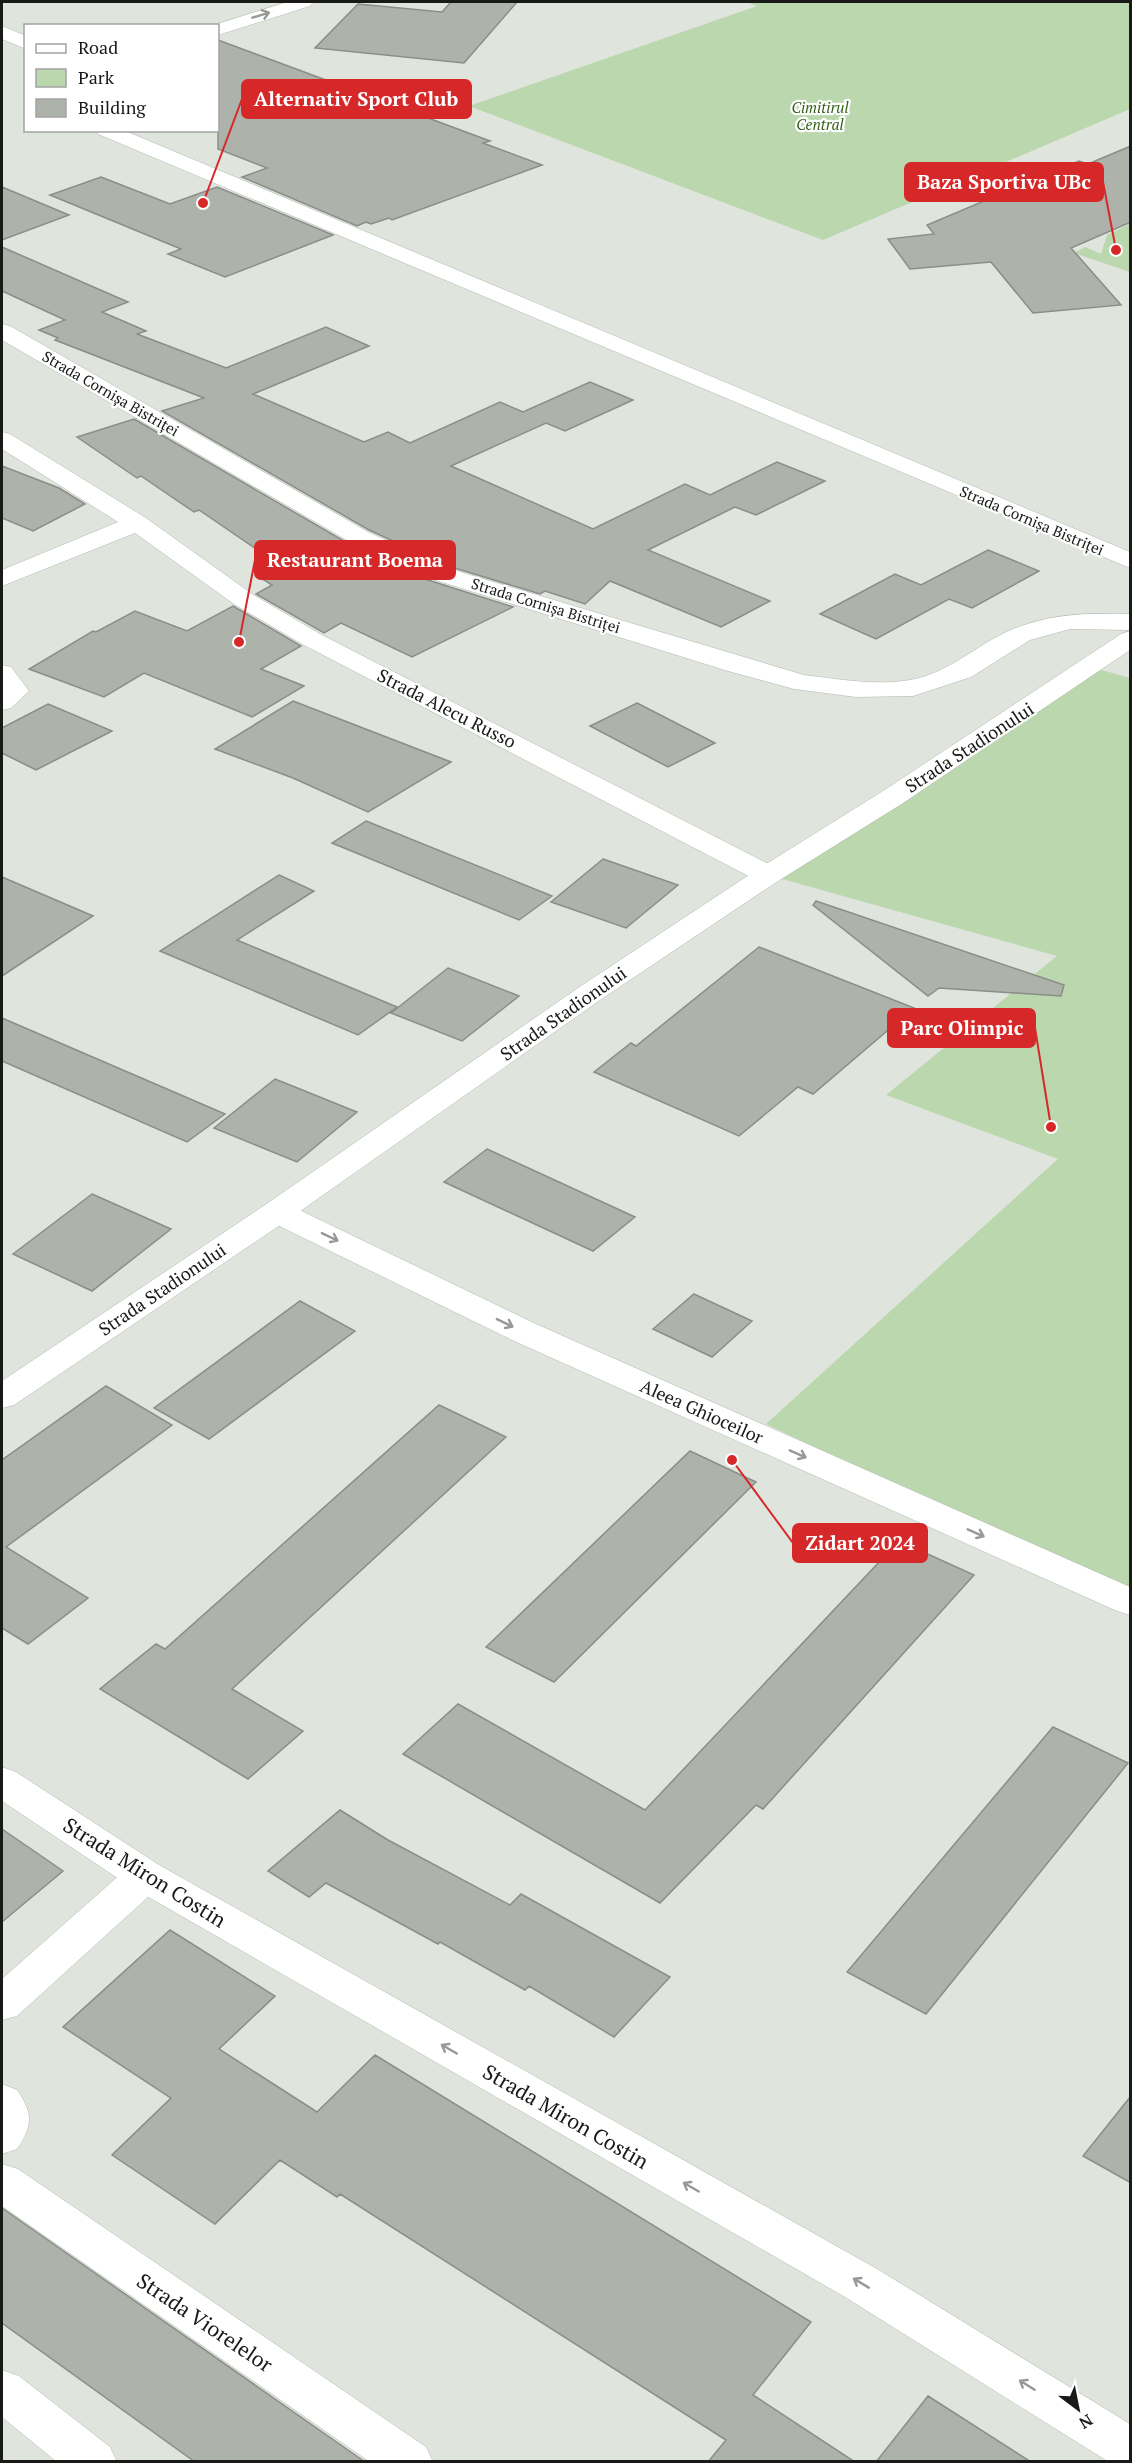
<svg xmlns="http://www.w3.org/2000/svg" width="1132" height="2463" font-family="'PT Serif',serif">
<rect width="100%" height="100%" fill="#dfe4dd"/>
<path fill="#bad7ad" d="M746,2H1130V109L823,240L469,106L757,6Z
M1130,224V272L1074,253L1085,247L1101,254L1107,235Z
M1091,667L1130,678V1597L766,1424L1058,1159L886,1095L1057,956L768,875Z"/>
<path fill="#adb2ab" stroke="#8a8e88" stroke-width="1.5" d="M451,2H517L464,63L315,48L358,4L442,12Z
M218,40L490,141L483,143L542,165L392,220L389,218L371,224L366,222L357,226L242,177L267,168L218,149Z
M1131,146V222L1071,248L1121,305L1033,313L991,262L910,269L888,239L934,234L927,225L1079,161L1088,164Z
M101,177L170,204L217,187L333,235L225,277L168,254L181,249L50,195Z
M2,187L69,215L2,240Z
M2,247L128,302L102,312L146,331L137,334L226,368L326,327L369,346L253,394L364,442L388,432L410,443L500,402L523,412L590,382L633,400L565,431L546,423L451,466L593,529L685,484L710,495L777,462L825,481L756,515L735,507L648,550L770,601L721,627L610,581L585,604L545,591L540,594L448,566L369,530L162,411L204,398L55,340L58,338L39,330L65,320L2,291Z
M134,419L349,544L428,580L513,607L412,657L341,623L324,633L256,594L272,585L256,575L281,566L199,510L194,512L141,476L137,478L77,437Z
M2,466L59,488L85,504L33,531L2,518Z
M988,550L1039,571L972,608L949,599L876,639L820,614L895,574L921,585Z
M233,606L301,646L261,669L304,686L252,717L144,673L104,697L29,669L93,631L96,632L135,611L187,631Z
M293,701L451,762L368,812L293,778L215,749Z
M637,703L715,743L668,767L590,726Z
M48,704L112,731L36,770L2,753V728Z
M366,821L552,896L519,920L332,843Z
M603,859L678,885L626,928L551,902Z
M279,875L314,891L237,940L397,1007L358,1035L160,951Z
M2,877L93,916L2,976Z
M816,901L1064,985L1061,996L939,988L928,996L813,905Z
M759,947L914,1008L813,1094L798,1087L739,1136L594,1072L631,1043L636,1046Z
M448,968L519,996L462,1041L391,1013Z
M2,1018L225,1114L187,1142L2,1061Z
M275,1079L357,1112L297,1162L214,1128Z
M487,1149L635,1217L593,1251L444,1182Z
M92,1194L171,1229L92,1291L13,1254Z
M694,1294L752,1321L712,1357L653,1329Z
M300,1301L355,1331L209,1439L154,1408Z
M106,1386L172,1425L6,1547L88,1598L28,1644L2,1628V1460Z
M439,1405L506,1437L232,1689L303,1731L248,1779L100,1689L156,1644L165,1649Z
M690,1451L756,1482L554,1682L486,1647Z
M899,1541L974,1575L763,1809L756,1805L660,1903L403,1754L458,1704L645,1810Z
M1053,1727L1128,1763L926,2014L847,1972Z
M340,1810L388,1840L510,1905L521,1894L670,1977L614,2037L529,1986L525,1990L440,1942L438,1944L326,1883L309,1897L268,1871Z
M2,1829L63,1871L2,1922Z
M170,1930L275,1996L219,2049L317,2112L375,2055L811,2322L753,2395L855,2462H708L726,2440L340,2194L337,2197L280,2160L215,2224L112,2155L171,2098L63,2027Z
M1131,2096V2183L1083,2156Z
M2,2208L365,2462H195L2,2323Z
M928,2396L1031,2462H876Z"/>
<g fill="none" stroke-linecap="round" stroke-linejoin="round">
<g stroke="#b3b8b1" stroke-width="1">
<path id="minor" d="M287,2H313L310,6L218,35V26H211Z
M2,26L26,36V49L2,39Z
M95,130H123L1130,552V568L98,134Z
M2,324L10,326L368,532L447,568L804,675C837,679 877,686 910,680C950,673 977,644 1013,629C1053,613 1088,613 1130,614V630L1070,629L1030,640L971,677L913,696L856,697L794,689L728,671L429,578L350,542L2,340Z
M2,432L10,434L146,518L252,594L320,634L778,869L782,875L778,881L768,884L758,881L302,644L234,604L135,533L2,586V570L118,522L2,449Z
M2,665L11,667L29,691L11,708L2,710Z
M277,1202L289,1205L536,1324L1130,1587V1615L1117,1611L512,1340L265,1219L261,1212L265,1205Z
M145,1861L159,1865L165,1876L159,1887L17,2016L2,2020V1979L131,1865Z
M2,2084L17,2090C33,2113 33,2125 17,2149L2,2154Z
M2,2164L18,2169L426,2447L433,2462H370L2,2206Z
M2,2370L19,2376L110,2447L117,2462H57L2,2417Z"/>
</g>
<g stroke="#b3b8b1" stroke-width="1">
<path id="tertiary" d="M1130,631V650L903,803L778,881L600,1000L289,1219L14,1405L2,1408V1381L265,1205L578,988L758,869L883,791L1121,634Z
M2,1767L16,1772L159,1865L877,2269L1130,2424V2462H1109L845,2297L131,1887L2,1801Z"/>
</g>
<use href="#minor" fill="#fff" fill-rule="evenodd"/>
<use href="#tertiary" fill="#fff" fill-rule="evenodd"/>
</g>
<defs><path id="oneway-shaft" d="M-6 0H5M1.5-3L5.5 0L1.5 3" fill="none" stroke-width="1.6" stroke-linecap="round" stroke-linejoin="round" transform="scale(1.5)"/></defs>
<g stroke="#989897">
<use href="#oneway-shaft" transform="translate(261 15) rotate(-17)"/>
<use href="#oneway-shaft" transform="translate(330 1237) rotate(26)"/>
<use href="#oneway-shaft" transform="translate(505 1323) rotate(26)"/>
<use href="#oneway-shaft" transform="translate(798 1454) rotate(24)"/>
<use href="#oneway-shaft" transform="translate(976 1533) rotate(24)"/>
<use href="#oneway-shaft" transform="translate(449 2049) rotate(-150)"/>
<use href="#oneway-shaft" transform="translate(691 2187) rotate(-150)"/>
<use href="#oneway-shaft" transform="translate(861 2283) rotate(-149)"/>
<use href="#oneway-shaft" transform="translate(1027 2385) rotate(-148)"/>
</g>
<g text-anchor="middle" dominant-baseline="central" stroke-width="4.5" stroke-linejoin="round" paint-order="stroke">
<g font-size="15" font-style="italic" fill="#345f19" stroke="#fff">
<text x="820" y="107">Cimitirul<tspan x="820" dy="17">Central</tspan></text>
</g>
<g font-size="15" fill="#191a18" stroke="#fff">
<text transform="translate(111 393) rotate(30)">Strada Cornișa Bistriței</text>
<text transform="translate(1032 520) rotate(23)">Strada Cornișa Bistriței</text>
<text transform="translate(546 605) rotate(17)">Strada Cornișa Bistriței</text>
</g>
<g font-size="18" fill="#191a18" stroke="#fff">
<text transform="translate(447 708) rotate(27)">Strada Alecu Russo</text>
<text transform="translate(969 747) rotate(-33)">Strada Stadionului</text>
<text transform="translate(563 1013) rotate(-35)">Strada Stadionului</text>
<text transform="translate(162 1289) rotate(-34)">Strada Stadionului</text>
<text transform="translate(702 1411) rotate(24)">Aleea Ghioceilor</text>
</g>
<g font-size="21" fill="#191a18" stroke="#fff">
<text transform="translate(145 1872) rotate(32)">Strada Miron Costin</text>
<text transform="translate(566 2116) rotate(30)">Strada Miron Costin</text>
<text transform="translate(205 2322) rotate(34)">Strada Viorelelor</text>
</g>
</g>
<path fill="none" stroke="#d62828" stroke-width="2" d="M203 203L242 99M1116 250L1103 182M239 642L255 560M1051 1127L1035 1028M732 1460L793 1543"/>
<g fill="#d62828" stroke="#fff" stroke-width="2">
<circle cx="203" cy="203" r="6"/>
<circle cx="1116" cy="250" r="6"/>
<circle cx="239" cy="642" r="6"/>
<circle cx="1051" cy="1127" r="6"/>
<circle cx="732" cy="1460" r="6"/>
</g>
<g fill="#d62828" stroke="#d62828" stroke-width="2">
<rect x="242" y="80" width="229" height="38" rx="6"/>
<rect x="905" y="163" width="198" height="38" rx="6"/>
<rect x="255" y="541" width="200" height="38" rx="6"/>
<rect x="888" y="1009" width="147" height="38" rx="6"/>
<rect x="793" y="1524" width="134" height="38" rx="6"/>
</g>
<g font-size="20" text-anchor="middle" font-weight="bold" fill="#fff">
<text x="356" y="106">Alternativ Sport Club</text>
<text x="1004" y="189">Baza Sportiva UBc</text>
<text x="355" y="567">Restaurant Boema</text>
<text x="962" y="1035">Parc Olimpic</text>
<text x="860" y="1550">Zidart 2024</text>
</g>
<rect width="1132" height="2463" fill="none" stroke="#191a18" stroke-width="6"/>
<rect x="24" y="24" width="195" height="108" fill="#ffffff" stroke="#a3a3a3" stroke-width="1.5"/>
<rect x="36" y="44" width="30" height="9" fill="#ffffff" stroke="#a3a3a3" stroke-width="1.5"/>
<text x="78" y="54" font-size="18" fill="#191a18">Road</text>
<rect x="36" y="69" width="30" height="18" fill="#bad7ad" stroke="#a3a3a3" stroke-width="1.5"/>
<text x="78" y="84" font-size="18" fill="#191a18">Park</text>
<rect x="36" y="99" width="30" height="18" fill="#adb2ab" stroke="#a3a3a3" stroke-width="1.5"/>
<text x="78" y="114" font-size="18" fill="#191a18">Building</text>
<g transform="translate(1078 2409) rotate(148)" stroke="#ffffff" stroke-width="4.5" paint-order="stroke">
<path d="M0-4.5L10 22L0 15L-10 22Z" fill="#191a18"/>
<text y="-9" font-size="16" font-weight="bold" text-anchor="middle" fill="#191a18">N</text>
</g>
</svg>
